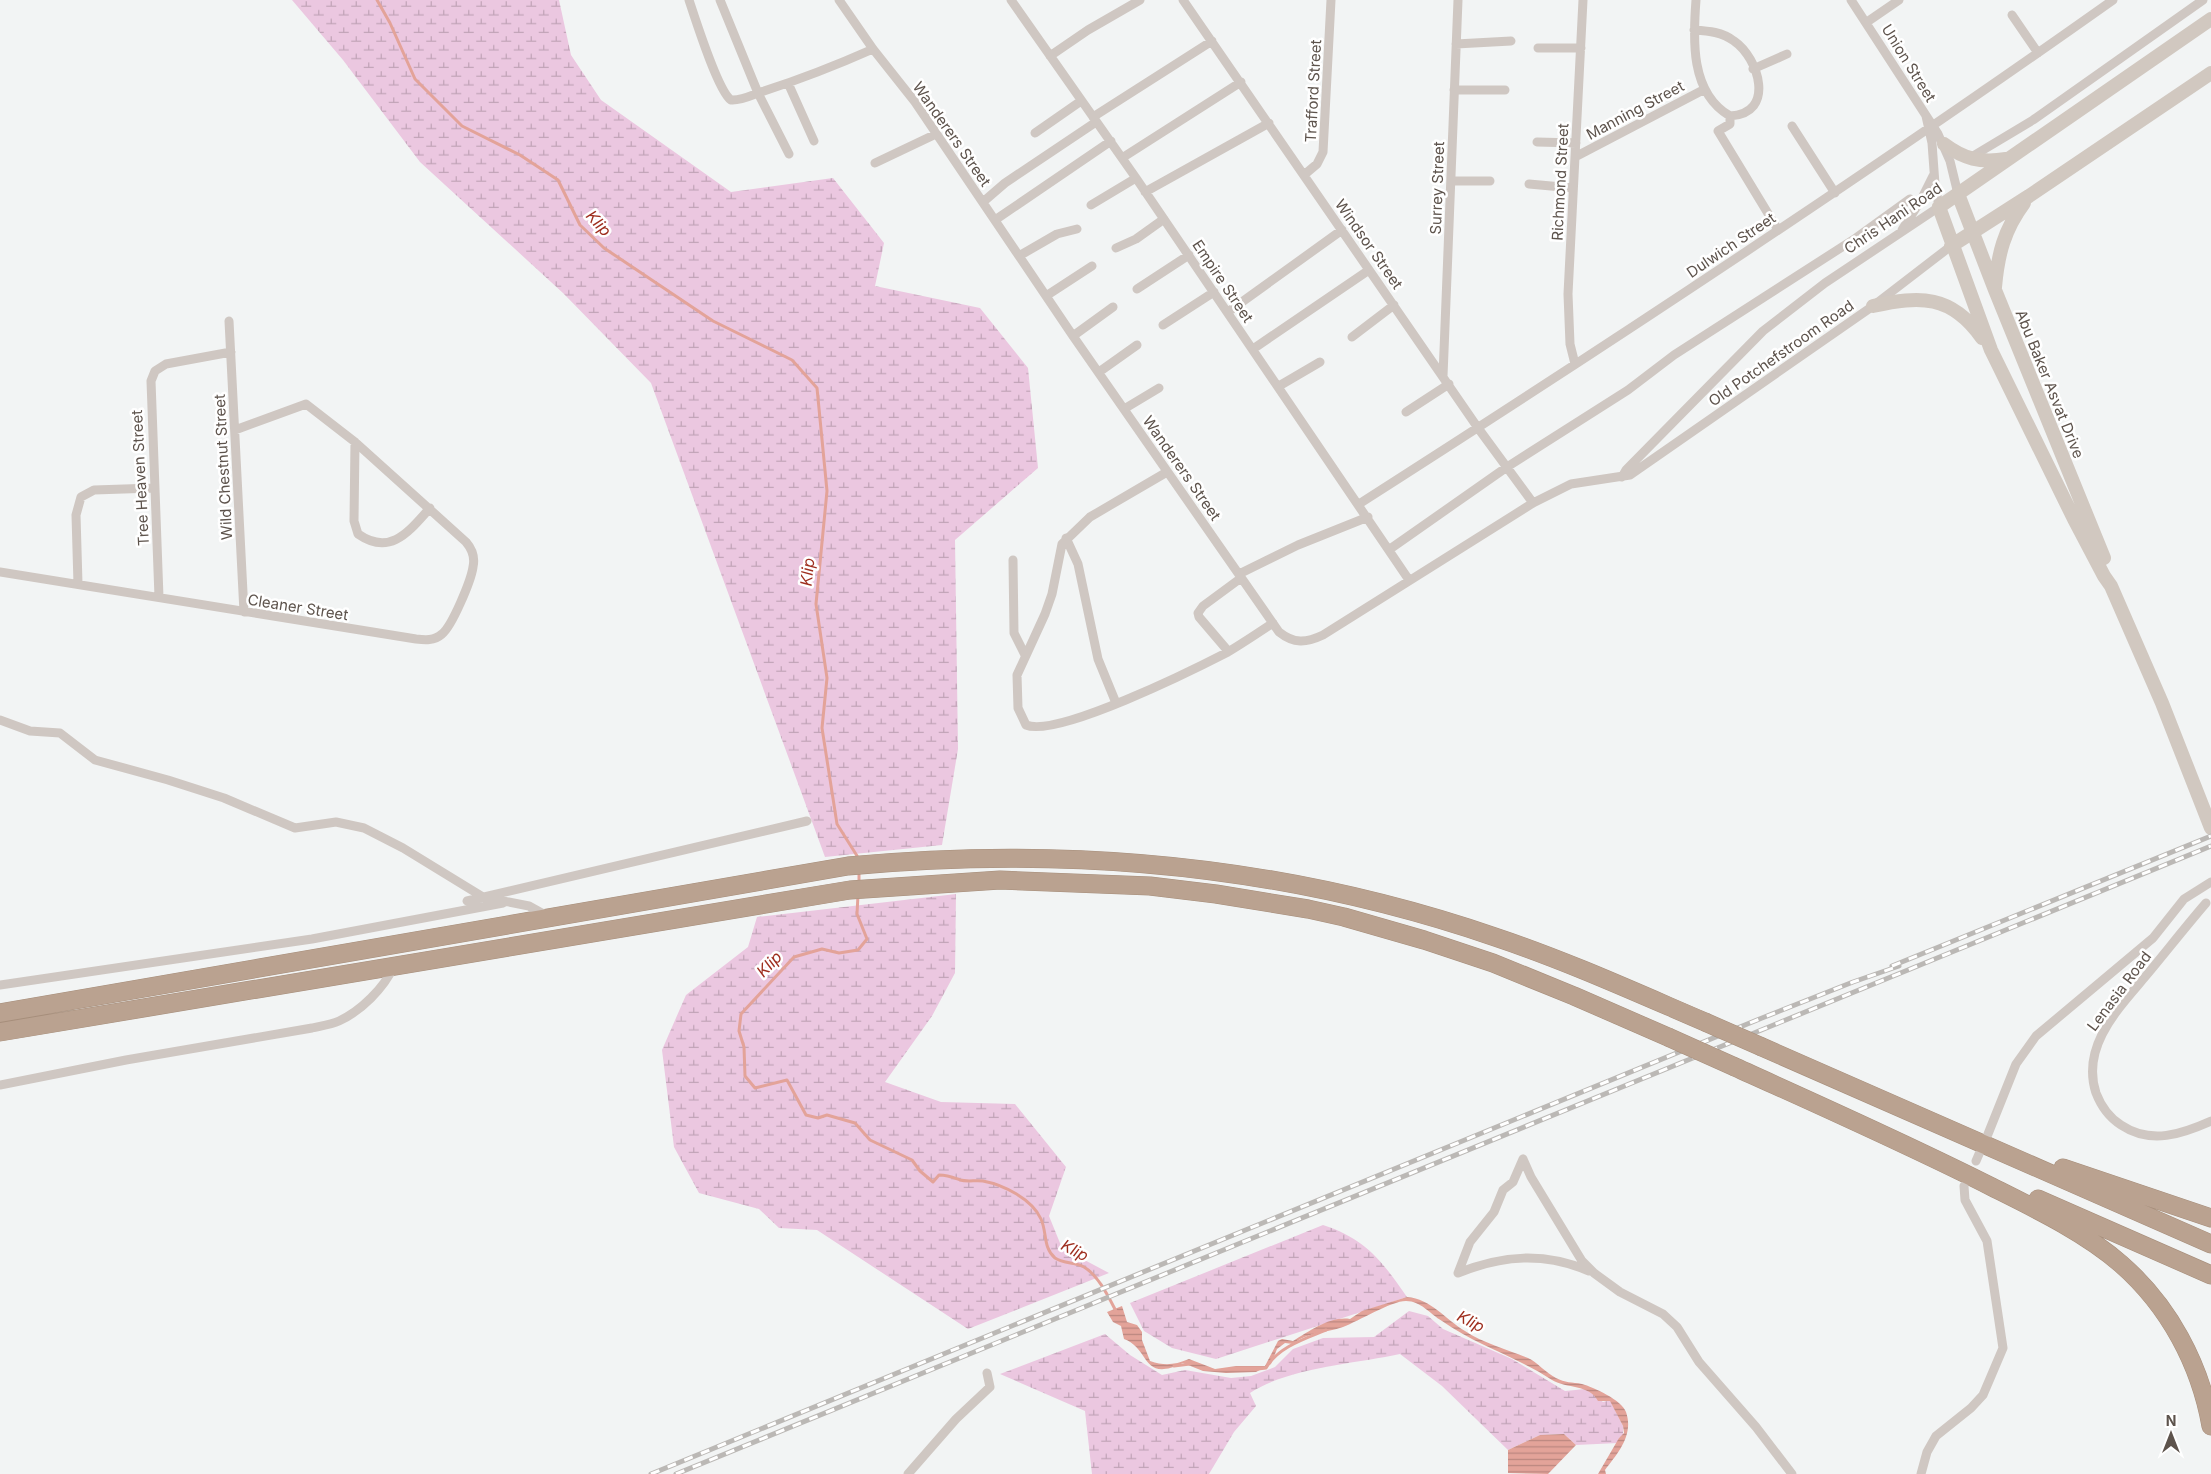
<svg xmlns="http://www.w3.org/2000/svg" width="2211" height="1474" font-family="Inter,sans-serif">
<defs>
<pattern id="wetland-marsh" width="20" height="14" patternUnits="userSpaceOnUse" patternTransform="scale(1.25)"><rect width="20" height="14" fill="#ebc7e0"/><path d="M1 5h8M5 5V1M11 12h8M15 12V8" fill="none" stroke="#c2a4b8"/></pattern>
<pattern id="water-rules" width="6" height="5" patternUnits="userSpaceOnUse" patternTransform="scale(1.25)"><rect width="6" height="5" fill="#e3a399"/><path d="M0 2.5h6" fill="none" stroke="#bb877f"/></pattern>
</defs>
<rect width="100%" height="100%" fill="#f2f4f4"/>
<path fill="url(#wetland-marsh)" d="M292,0H559L571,55L601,100L731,192L833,178L884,243L875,286L980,308L1028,368L1038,468L955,540L958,749L942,845L825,857L651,383L563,293L420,162L343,60Z
M956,894L955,973L932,1016L885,1082L941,1102L1015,1104L1066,1167L1049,1216L1062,1248L1109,1273L968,1329L817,1230L779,1228L759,1209L699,1193L674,1147L662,1050L686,995L748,947L757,917Z
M1323,1225C1366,1239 1382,1261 1407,1297L1216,1359L1172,1348L1144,1331L1130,1303Z
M1409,1311L1428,1316L1443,1329L1512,1359L1565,1391L1586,1389L1603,1402L1610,1400L1623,1426V1436L1619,1438L1618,1443L1576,1445L1564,1434L1540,1435L1508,1450L1442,1386L1400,1354C1355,1364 1290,1367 1250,1393L1256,1406L1234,1432L1209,1474H1092L1085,1411L1000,1374L1105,1334L1130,1355L1162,1375L1185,1370L1231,1378L1251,1376L1275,1367L1293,1349L1323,1338L1374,1337Z"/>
<path fill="url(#water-rules)" d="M1407,1297C1431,1299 1445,1319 1465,1331C1483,1343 1508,1350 1528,1358C1537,1362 1546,1373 1556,1378C1565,1383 1572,1382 1582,1384C1593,1387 1622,1400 1626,1412C1634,1435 1618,1453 1605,1470L1606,1474H1598L1619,1438L1624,1433L1623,1426L1610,1401H1598C1589,1384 1567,1389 1552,1380C1517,1357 1476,1345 1442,1321C1430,1314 1421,1301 1406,1301C1391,1301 1359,1321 1343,1327C1326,1333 1307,1332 1293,1344L1285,1343L1277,1349L1271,1364L1256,1372L1226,1373L1203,1371L1183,1363C1141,1383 1151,1349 1124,1339L1121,1326L1113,1322L1107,1312L1122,1306L1127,1322L1137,1325L1142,1332V1340L1150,1361C1165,1366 1174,1365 1189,1359L1215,1369L1236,1366H1265L1278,1341L1282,1339L1293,1341C1310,1331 1330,1316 1350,1319L1362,1311Z
M1564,1434L1576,1445L1548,1474L1508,1473V1450L1540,1435Z"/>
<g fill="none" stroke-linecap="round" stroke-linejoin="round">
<path stroke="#e3a399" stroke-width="3" d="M377,0L390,23L415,79L462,126L520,155L558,180L580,225L604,248L713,321L792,360L817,388L827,491L816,604L827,678L822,728L837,824L859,859
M859,884V870
M858,895L857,914L867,939L858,950L839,953L822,949L794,957L741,1014L739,1031L744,1047L745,1076L755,1088L787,1080L806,1115L818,1118L827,1115L855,1123L870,1140L912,1160L920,1171L933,1182L939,1175C948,1175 952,1177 960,1180C967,1182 976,1180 983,1181C1004,1185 1032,1199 1041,1219C1047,1232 1043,1248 1055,1258C1064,1264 1075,1262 1084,1267C1099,1276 1109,1298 1117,1313
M1174,1366L1190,1364
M1258,1369L1266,1368C1278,1347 1304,1339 1326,1330"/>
<g stroke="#a68e7b" stroke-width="19">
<path id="highway" d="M0,1013L848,866C1069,845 1285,865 1495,937C1567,961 1635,992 1705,1022
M0,1032L850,890L1000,880L1150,886L1216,894L1308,909L1344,917L1424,940L1493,963L1574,996L1668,1037
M1762,1047L2211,1244
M1735,1067C1821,1106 1907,1144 1992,1187C2034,1208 2086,1233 2121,1264C2169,1306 2200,1364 2211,1426
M2063,1168L2211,1218
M2038,1199L2211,1275"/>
</g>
<path stroke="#cfc7c2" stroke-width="9" d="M689,0C695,18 718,91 731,100C742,101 754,94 764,91C801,79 837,65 873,49
M720,0L758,93L789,154
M839,0L873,49L915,102L1073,336L1279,632C1294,644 1306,643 1323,635L1533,503L1571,484L1630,475L1873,306L1951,246
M1011,0L1136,178L1409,580
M1183,0L1478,428L1533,503
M1851,0L1938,134L1950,161L1958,194
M2012,15L2038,53
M1867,22L1899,0
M1694,30C1709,31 1722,32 1734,41C1759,58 1776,114 1730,116C1690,93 1693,39 1696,0
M1456,44L1511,41
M1538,48H1581
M1050,56L1088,30L1140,0
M1753,69L1787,54
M788,83L814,141
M1454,90H1505
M1730,116V124L1718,131L1778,230
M1093,117L1212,41
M1792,126L1835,193
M1035,133L1081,101
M1537,142L1576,143
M1575,157L1705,89
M1122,158L1241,82
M1968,159L2033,120L2203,0
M875,163L936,134
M1304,175L1317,164L1323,152L1331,0
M1451,181H1490
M1529,184L1573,188
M1145,192L1269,123
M983,202L1005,183L1096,122
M1091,205L1136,178
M995,220L1111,141
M1902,230L1921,200L1933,176
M1116,248L1136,239L1164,219
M1019,256L1057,234L1077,229
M1137,289L1189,255
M1046,296L1092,266
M1228,312L1342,230
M229,321L244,612
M1163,325L1214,292
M1073,336L1113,307
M1352,337L1394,305
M1253,349L1369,270
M1575,364L1570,344L1568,294L1583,0
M1099,372L1137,345
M1443,376L1458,0
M1279,386L1320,362
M1124,409L1159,388
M1406,412L1449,384
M355,442L354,521L358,534C391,557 410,530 430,508
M1167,472L1090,517L1062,544L1052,594L1045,614L1017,675L1018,708L1026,725C1057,738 1195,669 1228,652C1243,643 1258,633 1273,623
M1622,477L1626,470L1763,331L1825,283L1939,207L1935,184L1932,143L1926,116
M1359,504C1614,341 1866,175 2113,0
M1066,538L1078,564L1098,659L1116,703
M1390,549L1507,467L1628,390L1674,355L1856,238L1910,199
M1013,560L1014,633L1025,655
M0,572L416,639C425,640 434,641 442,634C452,626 471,581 473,567C475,558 472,549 466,542L355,442L306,404L235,430
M1239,574L1298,545L1368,517
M78,584L76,515L81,497L94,490L154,488
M159,597L151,381L155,371L166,364L231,352
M1228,651L1199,617L1198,613L1203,606L1241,578
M0,720L30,731L60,733L95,760L168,780L224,798L295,828L336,822L364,828L403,848L483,897L529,906L547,916
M467,901L807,821
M2206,903C2187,925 2169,948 2150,971C2122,1005 2080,1044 2096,1093C2101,1106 2110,1118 2121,1125C2151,1145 2182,1134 2211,1121
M0,985L312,939L503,903
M0,1085L126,1060L312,1028C320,1026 330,1025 339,1021C361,1011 384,988 394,966
M1988,1134L2016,1064L2036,1036L2153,938L2184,899L2211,882
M1523,1159L1531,1177L1582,1261L1594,1273L1620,1292L1663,1314L1677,1327L1699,1362L1756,1427L1792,1474
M1976,1161L1979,1154
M1458,1273C1503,1255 1544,1252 1589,1271
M1458,1273L1470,1242L1494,1212L1503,1190L1513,1182L1523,1159
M908,1474L956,1419L990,1387L987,1373
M1921,1474L1927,1452L1936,1436L1971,1408L1983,1395L2003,1348L1987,1241L1965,1200L1964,1186"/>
<path stroke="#d1c8c0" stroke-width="14" d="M2211,19L1939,207L1991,350L2074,519L2104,576L2111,586L2162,703L2211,828
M1944,144C1964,159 1980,163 2006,159
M1958,194L1995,290L2104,558
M1951,246L2029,196L2211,73
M1995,287C1998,254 2004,230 2024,203
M1873,306C1920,296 1951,294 1982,338"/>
<use href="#highway" stroke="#baa290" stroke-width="18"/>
<g stroke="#bbb8b5" stroke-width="5">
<path id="rail" d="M1892,966L2211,836
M651,1474L1762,1018L1853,982L1899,966
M676,1474L2211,846"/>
</g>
<use href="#rail" stroke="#fff" stroke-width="3" stroke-dasharray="9" stroke-linecap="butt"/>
<g stroke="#a68e7b" stroke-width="19" stroke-linecap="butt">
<path id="highway-bridge" d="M1705,1022L1762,1047
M1668,1037L1735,1067"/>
</g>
<use href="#highway-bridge" stroke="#baa290" stroke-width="18"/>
</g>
<g text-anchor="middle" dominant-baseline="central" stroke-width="5" stroke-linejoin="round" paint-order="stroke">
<g font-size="15" fill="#5d534c" stroke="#fff">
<text transform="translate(1909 63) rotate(58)">Union Street</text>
<text transform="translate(1313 91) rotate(-87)">Trafford Street</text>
<text transform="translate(1635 110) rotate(-28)">Manning Street</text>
<text transform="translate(952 134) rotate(55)">Wanderers Street</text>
<text transform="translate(1560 182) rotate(-87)">Richmond Street</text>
<text transform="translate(1437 188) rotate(-88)">Surrey Street</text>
<text transform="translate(1893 218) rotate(-34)">Chris Hani Road</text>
<text transform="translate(1369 244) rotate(55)">Windsor Street</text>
<text transform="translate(1731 245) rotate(-34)">Dulwich Street</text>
<text transform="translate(1223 281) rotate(56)">Empire Street</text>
<text transform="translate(1781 353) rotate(-35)">Old Potchefstroom Road</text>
<text transform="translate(2050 384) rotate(68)">Abu Baker Asvat Drive</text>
<text transform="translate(223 467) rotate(-93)">Wild Chestnut Street</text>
<text transform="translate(1182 468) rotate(55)">Wanderers Street</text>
<text transform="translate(140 478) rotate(-93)">Tree Heaven Street</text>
<text transform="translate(298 607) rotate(9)">Cleaner Street</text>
<text transform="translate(2119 991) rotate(-53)">Lenasia Road</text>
</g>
<g font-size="16" font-style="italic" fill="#9e2e1e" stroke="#fff">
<text transform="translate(599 223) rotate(48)">Klip</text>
<text transform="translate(807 572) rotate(-84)">Klip</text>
<text transform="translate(769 964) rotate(-46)">Klip</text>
<text transform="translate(1075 1250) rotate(28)">Klip</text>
<text transform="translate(1471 1321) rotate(28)">Klip</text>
</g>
</g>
<g transform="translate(2171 1434)" stroke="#ffffff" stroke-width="4" paint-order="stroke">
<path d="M0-4L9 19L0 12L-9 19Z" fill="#5d534c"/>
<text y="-8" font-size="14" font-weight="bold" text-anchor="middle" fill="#5d534c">N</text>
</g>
</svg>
